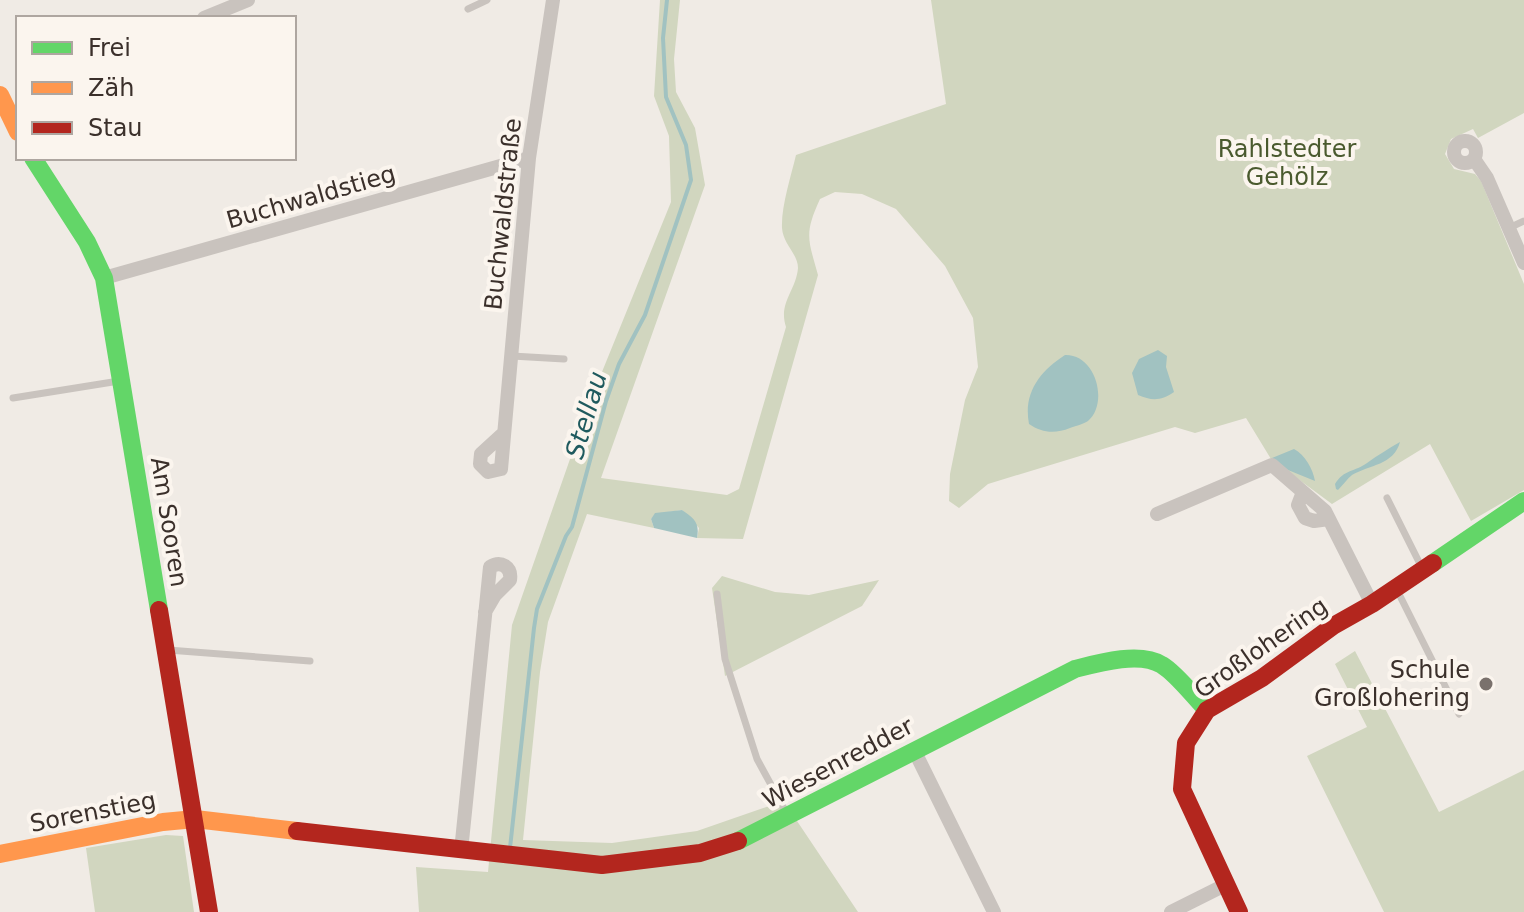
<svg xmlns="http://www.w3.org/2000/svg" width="1524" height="912" font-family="'DejaVu Sans',sans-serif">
<rect width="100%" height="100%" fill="#f0ebe5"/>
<path fill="#d1d6bf" d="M660,0H680L674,59L676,92L695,128L705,185L601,478L727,495L739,489L786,327C778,303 796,291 798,268C798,254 783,244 782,228C781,207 791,176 796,155L946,104L931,0H1524V113L1478,138L1473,129L1451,139L1445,154L1454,169L1475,174L1481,181L1524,284V490L1471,521L1430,444L1332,504L1271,459L1246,418L1195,433L1175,427L988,484L959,508L949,501L950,474L965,400L978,367L973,318L945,266L896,209L862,194L835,192L820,199C804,234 808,239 818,275L743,539L697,538L699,528L682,510L655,514L651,519L654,528L587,514L548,622L540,672L523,840L612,843L697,831L775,804L797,821L858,912H419L416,867L488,872L512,625L591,399L671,202L669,136L654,96Z
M722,576L775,592L809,595L879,580L862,606L725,676L712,588Z
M1355,651L1439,812L1524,770V912H1384L1307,756L1367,727L1335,664Z
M166,835L183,836L194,912H95L86,848Z"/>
<path fill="#a1c2c1" d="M1158,350L1167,356L1166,367L1174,392C1161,401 1152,401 1138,395L1132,373L1139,359Z
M1065,355C1096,354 1109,403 1088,421C1084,424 1075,426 1070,428C1055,434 1042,433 1029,424C1023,393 1040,371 1065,355Z
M1400,442C1394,465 1369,465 1352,475C1347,479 1343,485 1338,490L1336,489L1335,484C1344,469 1355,472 1367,463C1378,455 1388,449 1400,442Z
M1294,449C1305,455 1313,469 1315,481L1288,470L1272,458Z
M682,510C694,518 700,523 697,538L654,528L651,519L655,513Z"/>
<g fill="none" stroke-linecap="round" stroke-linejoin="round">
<path stroke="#a1c2c1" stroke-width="4" d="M510,848L534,628L537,609L566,536L572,527L606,401L619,364L645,315L691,180L686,145L666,97L663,38L667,0"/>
<path stroke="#c9c3be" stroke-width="7" d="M468,9L487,0
M1509,228L1524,221
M512,356L564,359
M13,398L119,381
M1387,498L1422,568
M1397,590L1459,714
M717,594L725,659L757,759L787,814
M168,650L310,661"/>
<path stroke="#c9c3be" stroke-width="14" d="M204,18L248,0
M1454 152a11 11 0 1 1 22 0a11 11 0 1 1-22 0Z
M1474,159L1487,178L1524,263
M104,278L529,158
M504,433L481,454L480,464L488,472L501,469L529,158L553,0
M1303,492L1298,505L1305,518L1314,521L1329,519
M1157,514L1272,465L1325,511L1372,604
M915,752L994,912
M461,851L490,567C501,560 512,567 510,580L495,595L485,612
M1171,912L1225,885"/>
<path stroke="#63d668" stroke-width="18" d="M33,158L87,242L104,278L159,610
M1433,563L1524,501
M738,841L1075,669C1098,663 1140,651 1162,665C1177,674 1194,697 1207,710"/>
<path stroke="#ff974d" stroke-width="18" d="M0,95L18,132
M0,854L163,822L195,819L297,831"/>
<path stroke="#b3261e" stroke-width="18" d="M159,610L209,912
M297,831L602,865L700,853L738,841
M1239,912L1182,789L1186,743L1207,710L1262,678L1333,626L1372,604L1433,563"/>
</g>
<circle fill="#7a716c" stroke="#fbf5ee" stroke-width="3" cx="1486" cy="684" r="8"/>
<g text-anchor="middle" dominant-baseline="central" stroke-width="8" stroke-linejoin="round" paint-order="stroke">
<g font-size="24" fill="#4a5a2e" stroke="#fbf5ee">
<text x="1287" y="149">Rahlstedter<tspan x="1287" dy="28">Gehölz</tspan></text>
</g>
<g font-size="24" fill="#3b302b" stroke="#fbf5ee">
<text transform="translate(311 197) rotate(-16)">Buchwaldstieg</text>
<text transform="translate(503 214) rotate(-84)">Buchwaldstraße</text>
<text transform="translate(169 522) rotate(81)">Am Sooren</text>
<text transform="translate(1261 648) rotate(-35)">Großlohering</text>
<text transform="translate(838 763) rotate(-28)">Wiesenredder</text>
<text transform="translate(93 812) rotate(-11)">Sorenstieg</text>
</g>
<g font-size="24" fill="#3b302b" stroke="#fbf5ee" text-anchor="end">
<text x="1470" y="670">Schule<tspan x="1470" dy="28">Großlohering</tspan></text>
</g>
<g font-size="26" font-style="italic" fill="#1f5a5e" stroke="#fbf5ee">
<text transform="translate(586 415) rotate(-74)">Stellau</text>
</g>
</g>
<rect x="16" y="16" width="280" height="144" fill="#fbf5ee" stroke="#aea6a0" stroke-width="2"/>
<rect x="32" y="42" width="40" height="12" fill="#63d668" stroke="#aea6a0" stroke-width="2"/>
<text x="88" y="56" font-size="24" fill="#3b302b">Frei</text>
<rect x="32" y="82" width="40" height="12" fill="#ff974d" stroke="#aea6a0" stroke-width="2"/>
<text x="88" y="96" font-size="24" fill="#3b302b">Zäh</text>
<rect x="32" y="122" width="40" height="12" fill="#b3261e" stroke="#aea6a0" stroke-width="2"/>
<text x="88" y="136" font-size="24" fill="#3b302b">Stau</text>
</svg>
